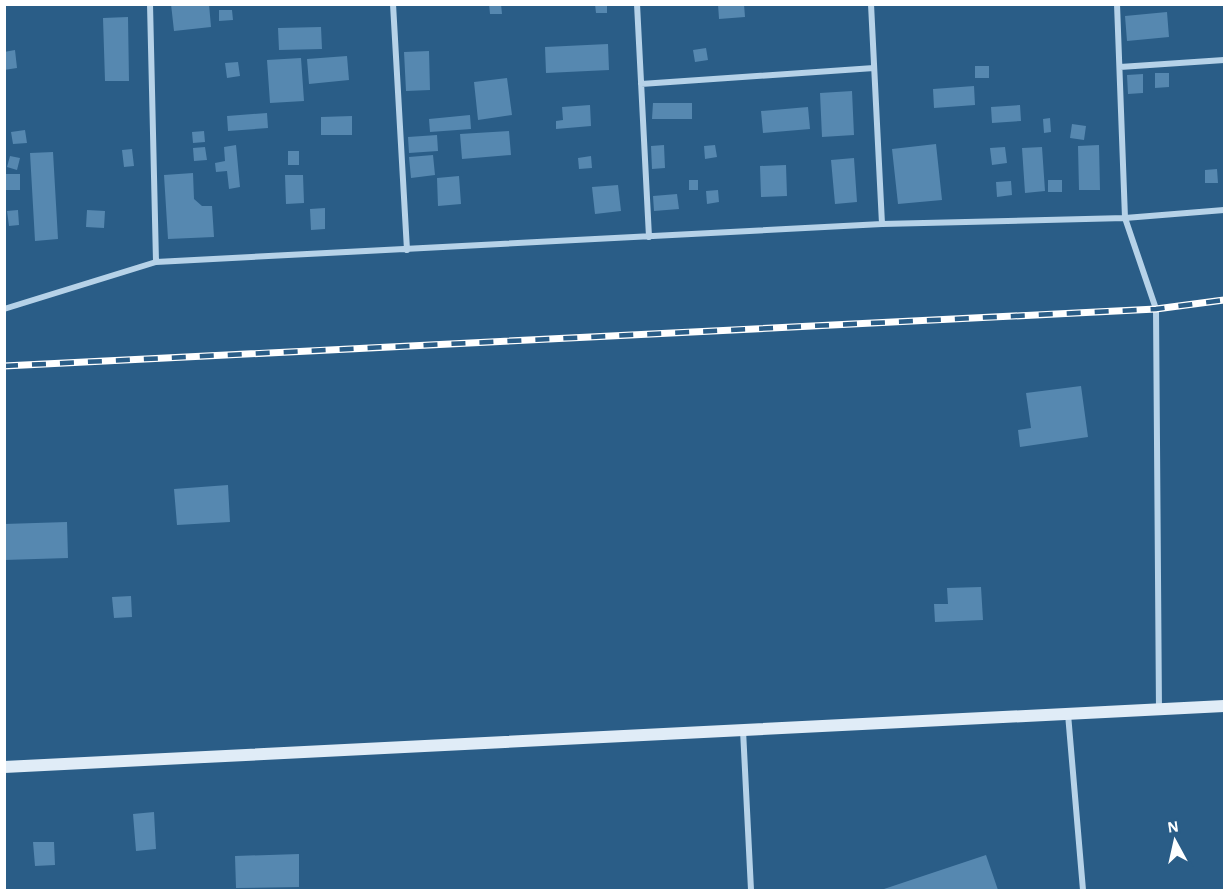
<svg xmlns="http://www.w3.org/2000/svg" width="1229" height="895" font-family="'Alegreya Sans',sans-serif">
<rect width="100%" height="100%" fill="#2a5d87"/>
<path fill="#5688b0" d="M171,4H209L211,27L174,31Z
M489,4H501L502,14H490Z
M595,4H607V13H596Z
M718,4H744L745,17L719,19Z
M219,10H232L233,20L219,21Z
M1167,12L1169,37L1127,41L1125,16Z
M128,17L129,81H105L103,18Z
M321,27L322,49L279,50L278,28Z
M608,44L609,70L546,73L545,47Z
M706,48L708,60L695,62L693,50Z
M15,50L17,68L4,70V52Z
M429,51L430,90L406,91L404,52Z
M347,56L349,80L309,84L307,59Z
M301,58L304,101L270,103L267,60Z
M238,62L240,76L227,78L225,63Z
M975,66H989V78H975Z
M1155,73H1169V87L1155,88Z
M1143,74V93L1128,94L1127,75Z
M507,78L512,115L478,120L474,82Z
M974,86L975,105L934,108L933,89Z
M852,91L854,135L822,137L820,93Z
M653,103H692V119H652Z
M590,105L591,126L556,129V121L563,120L562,107Z
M1020,105L1021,121L992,123L991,107Z
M808,107L810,129L763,133L761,111Z
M267,113L268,128L228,131L227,116Z
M470,115L471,129L430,132L429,119Z
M352,116V135H321V117Z
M1050,118L1051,132L1044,133L1043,119Z
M1072,124L1086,126L1084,140L1070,138Z
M25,130L27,143L13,144L11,132Z
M204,131L205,142L193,143L192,132Z
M509,131L511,155L462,159L460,134Z
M437,135L438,151L409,153L408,137Z
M936,144L942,200L898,204L892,149Z
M236,145L240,187L229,189L227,171L216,172L215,163L225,161L224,147Z
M664,145L665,168L652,169L651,146Z
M715,145L717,157L705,159L704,146Z
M1099,145L1100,190H1079L1078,146Z
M205,147L207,160L194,161L193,148Z
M1005,147L1007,163L992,165L990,148Z
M1042,147L1045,191L1025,193L1022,148Z
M132,149L134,166L124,167L122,150Z
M288,151H299V165H288Z
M53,152L58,239L35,241L30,153Z
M433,155L435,175L411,178L409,157Z
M10,156L20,158L17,170L7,167Z
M591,156L592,168L579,169L578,158Z
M854,158L857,202L835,204L831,160Z
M786,165L787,196L761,197L760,166Z
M1217,169L1218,183H1205V170Z
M193,173L194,199L202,206H212L214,237L168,239L164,175Z
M4,174H20V190H4Z
M285,175H303L304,203L286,204Z
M459,176L461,204L438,206L437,178Z
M689,180H698V190H689Z
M1048,180H1062V192H1048Z
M1011,181L1012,195L997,197L996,182Z
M618,185L621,211L595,214L592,187Z
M718,190L719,202L707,204L706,191Z
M677,194L679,209L654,211L653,196Z
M325,208V229L311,230L310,209Z
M18,210L19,225L9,226L7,211Z
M87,210L105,211L104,228L86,227Z
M1081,386L1088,437L1020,447L1018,430L1031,428L1026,393Z
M228,485L230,522L177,525L174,489Z
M67,522L68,558L4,560V524Z
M981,587L983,620L935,622L934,604H948L947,588Z
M131,596L132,617L114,618L112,597Z
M154,812L156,849L136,851L133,814Z
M33,842H54L55,865L35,866Z
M299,854V887L236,888L235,856Z
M986,855L998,890H881Z"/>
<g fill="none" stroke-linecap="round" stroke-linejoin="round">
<path stroke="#b6d2e8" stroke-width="6" d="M150,4L156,262
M393,4L407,250
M637,4L649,237
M871,4L882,224
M1117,4L1125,218L1156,309L1159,710
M1120,67L1224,60
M641,84L874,68
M4,309L156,262L882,224L1125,218L1224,210
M1068,714L1083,890
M743,730L751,890"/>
<path stroke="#e0ecf7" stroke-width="12" d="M4,767L1224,706"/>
<g stroke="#fff" stroke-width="7">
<path id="rail" d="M4,366L1156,309L1224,300"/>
</g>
<use href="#rail" stroke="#2a5d87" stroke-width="4.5" stroke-dasharray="14" stroke-linecap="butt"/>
</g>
<rect width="1229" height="895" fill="none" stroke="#ffffff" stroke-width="12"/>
<g transform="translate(1175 841) rotate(352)" stroke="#2a5d87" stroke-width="4.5" paint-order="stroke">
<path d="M0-4.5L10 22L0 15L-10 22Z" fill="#ffffff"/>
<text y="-9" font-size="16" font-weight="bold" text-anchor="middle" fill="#ffffff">N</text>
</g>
</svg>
